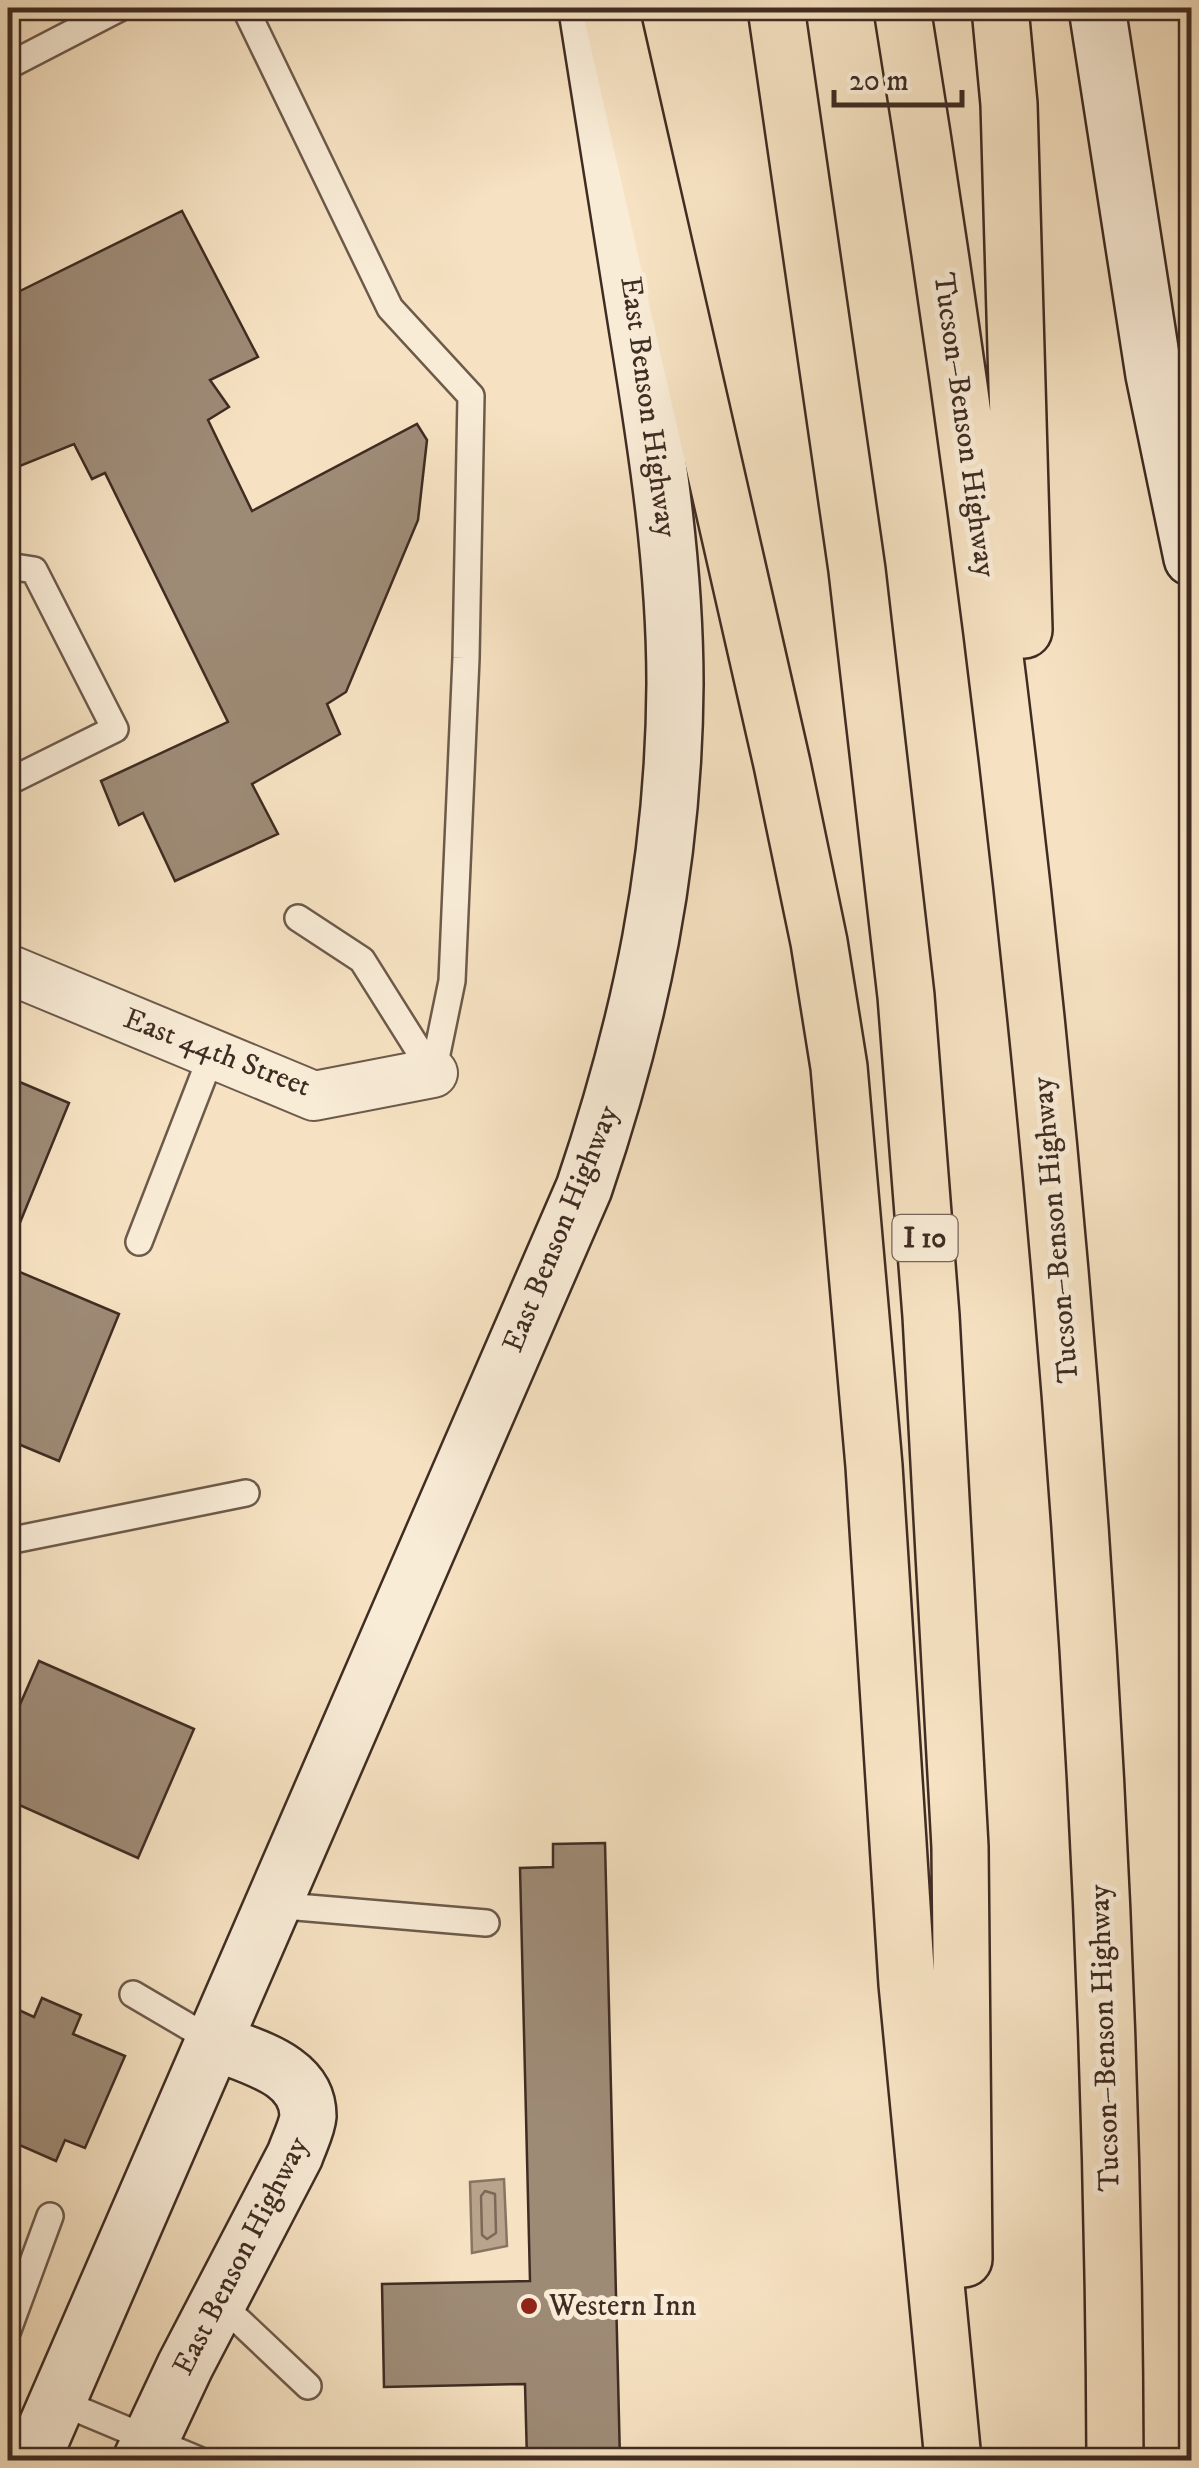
<svg xmlns="http://www.w3.org/2000/svg" width="1199" height="2468" font-family="'IM FELL DW Pica',serif">
<rect width="100%" height="100%" fill="#f6e2c2"/>
<filter id="stains"><feTurbulence type="fractalNoise" baseFrequency=".002" numOctaves="4"/><feColorMatrix values="0 0 0 0 .2 0 0 0 0 .09 0 0 0 0 .02 0 0 0 .5 -.17"/></filter>
<radialGradient id="worn" r=".72"><stop offset=".6" stop-color="#630" stop-opacity="0"/><stop offset="1" stop-color="#630" stop-opacity=".3"/></radialGradient>
<path fill="#b8a48c" stroke="#887462" stroke-width="2.5" d="M504,2179L507,2246L472,2253L470,2182Z"/>
<g fill="none" stroke-linecap="round" stroke-linejoin="round">
<path stroke="#7c6858" stroke-width="2.5" d="M485,2191L495,2194L496,2233L487,2239L482,2235L481,2196Z"/>
</g>
<path fill="#9e8b76" stroke="#3f2c23" stroke-width="2.5" d="M182,211L258,357L210,380L229,407L208,420L252,511L417,424L427,440L418,520L346,692L327,704L340,734L252,784L278,834L175,881L143,813L119,825L101,781L228,722L105,473L92,479L74,444L20,466L8,439V297Z
M8,1077L69,1103L19,1225L8,1220Z
M8,1267L119,1314L59,1461L11,1441L8,1449Z
M39,1661L194,1729L138,1858L8,1800V1732Z
M605,1843L620,2460H527L525,2384L384,2387L382,2284L530,2281L520,1868L553,1867V1844Z
M42,1998L81,2015L73,2034L125,2056L85,2148L65,2140L56,2161L8,2140V2005L34,2017Z"/>
<g fill="none" stroke-linecap="round" stroke-linejoin="round">
<g stroke="#6d5a4b" stroke-width="30">
<path id="service" d="M245,8L390,308L471,396L466,658L452,981L433,1073
M8,66L120,8
M8,566L34,570L115,729L8,782
M298,918L362,960L433,1073
M139,1242L212,1054
M8,1541L246,1493
M273,1905L486,1923
M133,1994L213,2041
M219,2302L308,2386
M8,2330L50,2216
M58,2401L199,2460"/>
</g>
<g stroke="#6d5a4b" stroke-width="52">
<path id="minor" d="M8,969L314,1096L433,1073"/>
</g>
<g stroke="#3f2c23" stroke-width="60">
<path id="secondary" d="M1097,8L1154,375L1192,558
M32,2460L584,1188C641,1020 674,862 675,684C675,566 657,449 638,332C621,224 604,117 587,10
M141,2460L185,2366L295,2155C299,2143 307,2128 308,2116C308,2068 249,2057 213,2041"/>
</g>
<g stroke="#3f2c23" stroke-width="60">
<path id="motorway" d="M610,8L782,764L819,942L839,1067L874,1466L907,1984L953,2460
M776,8L857,570L906,996L931,1316L960,1847L964,2259
M902,8C1033,819 1112,1638 1115,2460
M1000,8L1009,104L1024,630"/>
</g>
<use href="#service" stroke="#f9ecd7" stroke-width="25"/>
<use href="#minor" stroke="#f9ecd7" stroke-width="48"/>
<use href="#secondary" stroke="#f9ecd7" stroke-width="55"/>
<use href="#motorway" stroke="#f6e2c2" stroke-width="55"/>
</g>
<circle fill="#8f2418" stroke="#f9ecd7" stroke-width="4" cx="529" cy="2306" r="10"/>
<g text-anchor="middle" dominant-baseline="central" stroke-width="10" stroke-linejoin="round" paint-order="stroke">
<rect fill="#f9ecd7" stroke="#776659" stroke-width="2.5" x="892.5" y="1215" width="65" height="46" rx="8"/>
<g font-size="28" font-weight="bold" fill="#3f2c23">
<text x="925" y="1238">I 10</text>
</g>
<g font-size="30" fill="#3f2c23" stroke="#f9ecd7">
<text transform="translate(648 407) rotate(82)">East Benson Highway</text>
<text transform="translate(964 425) rotate(82)">Tucson–Benson Highway</text>
<text transform="translate(217 1053) rotate(21)">East 44th Street</text>
<text transform="translate(561 1229) rotate(-68)">East Benson Highway</text>
<text transform="translate(1056 1230) rotate(-95)">Tucson–Benson Highway</text>
<text transform="translate(1105 2038) rotate(-92)">Tucson–Benson Highway</text>
<text transform="translate(241 2256) rotate(-63)">East Benson Highway</text>
</g>
<g font-size="30" fill="#3f2c23" stroke="#f9ecd7" text-anchor="start">
<text x="549" y="2306">Western Inn</text>
</g>
</g>
<rect width="1199" height="2468" fill="none" stroke="#f6e2c2" stroke-width="40"/>
<rect x="10" y="10" width="1179" height="2448" fill="none" stroke="#3f2c23" stroke-width="5"/>
<rect x="20" y="20" width="1159" height="2428" fill="none" stroke="#3f2c23" stroke-width="2.5"/>
<path d="M834 90v15h128v-15" fill="none" stroke="#3f2c23" stroke-width="5"/>
<text x="849" y="90" font-size="30" fill="#3f2c23" stroke="#f9ecd7" stroke-width="8" paint-order="stroke">20 m</text>
<rect width="100%" height="100%" filter="url(#stains)"/>
<rect width="100%" height="100%" fill="url(#worn)"/>
</svg>
